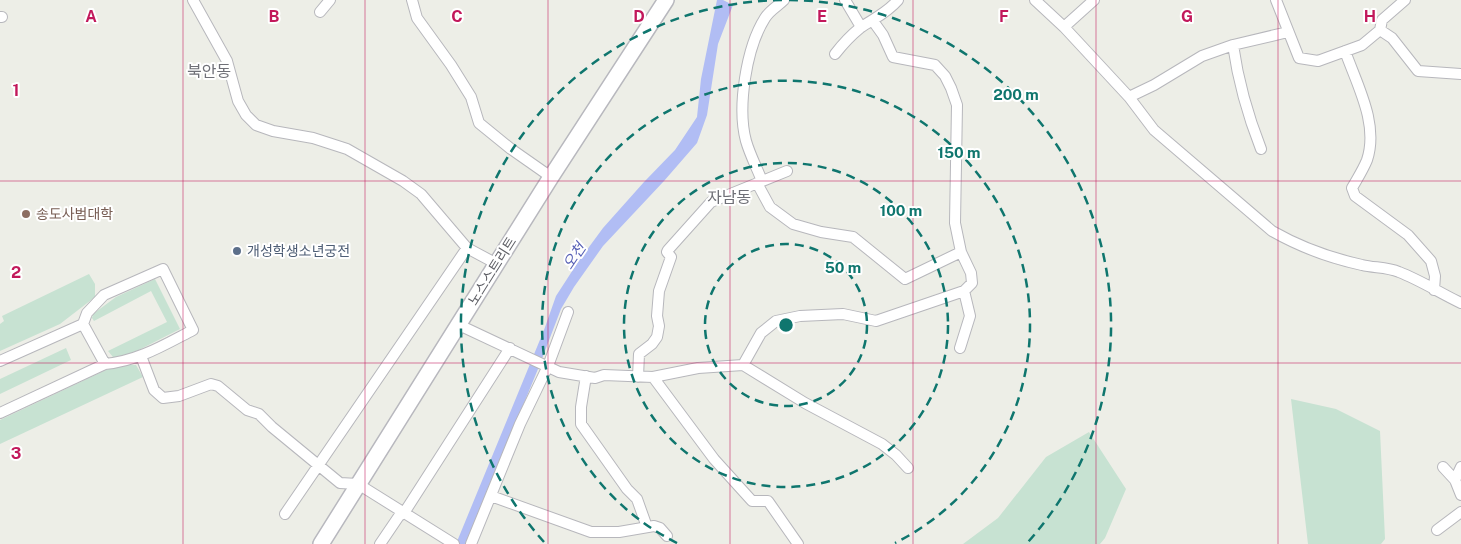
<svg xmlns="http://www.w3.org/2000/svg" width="1461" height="544" font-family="'Public Sans','Noto Sans KR',sans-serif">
<rect width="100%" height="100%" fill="#edeee7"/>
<path fill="#c7e2d2" d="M89,274L95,284V297L60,324L0,351V324L4,321L2,316Z
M155,279L180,329L123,358L113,357L108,351L167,322L151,291L94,321L92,318L93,314L116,297Z
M66,348L71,360L0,394V379Z
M124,365H136L143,377L0,444V420L106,370Z
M1291,399L1336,409L1380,431L1385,539L1381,544H1308Z
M1089,432L1126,489L1105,538L1100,544H963L998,518L1046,457Z"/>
<path fill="#b1bdf4" d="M717,0H723L733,5L718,44L707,115L697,143L664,181L603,246L574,287L561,309L538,369L466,544H456L544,330L556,296L578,262L603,228L644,182L675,150L697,117L701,79Z"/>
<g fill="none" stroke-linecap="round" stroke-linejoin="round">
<g stroke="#b7b7bc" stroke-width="12">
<path id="minor" d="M193,0L227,61L238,101L246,115L256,125L273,131L313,138L347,149L403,181L421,194L467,248L497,264
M412,0L417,18L451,65L471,97L479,123L511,149L551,177
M845,0L861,27
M1035,0L1064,27L1129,97L1154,130L1272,231C1300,247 1330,258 1362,265C1374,268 1387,267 1399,272C1420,280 1440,293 1461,303
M1276,0L1299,58L1318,61L1362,45L1380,30L1382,20L1405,0
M320,12L330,0
M0,17H2
M873,21L883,35L893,57L935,65L945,76L951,88L957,105L955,223L961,252L971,273L972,283L964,291L970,316L960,348
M1064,27L1094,0
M1380,30L1392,38L1418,71L1461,74
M1233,45C1238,80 1248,116 1261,149
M1345,51C1357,85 1379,124 1367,160C1363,170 1357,179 1352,188L1355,196L1408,235L1431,261L1435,276L1434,290
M835,54C842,45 850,36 860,28C873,19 887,13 898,0
M1129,97L1154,85L1202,56L1233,45L1288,32
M762,181C757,168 750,155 746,141C737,108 746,48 765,18C770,10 778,6 784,0
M757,183L770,207L793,224L821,232L853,237L905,279L961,252
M459,325L559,372L595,378L604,375L653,377L698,368L743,365L761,333L776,321L800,316L843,314L876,321L964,291
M141,356L154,390L163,398L179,396L211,384L218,386L247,410L259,414L272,427L340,483L358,484L454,544
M0,361L83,324
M743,365L805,403L882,444L896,455L908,468
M586,376L581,407V424L627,489L637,499L647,527
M638,377L639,354L652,344L657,337L659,326L657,316L659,291L671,257L667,252L668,250L711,202L787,171
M653,377L714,459L752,501H768L798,544
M0,413L105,364C138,361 164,345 193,330L163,269L104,295L87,313L83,324L105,364
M1443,467L1455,480L1461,495
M1455,480L1461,467
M491,496L591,532H619L654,526L660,528L667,536
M285,514L467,248
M1437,530L1461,512
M380,544L399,516L404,513L510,348
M471,544L520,424L548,366L568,312"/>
</g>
<g stroke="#b8b8be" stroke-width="18">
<path id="secondary" d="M321,544L551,177L666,0"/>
</g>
<use href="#minor" stroke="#fff" stroke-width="10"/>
<use href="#secondary" stroke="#fff" stroke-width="15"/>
</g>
<path fill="none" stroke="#c2185b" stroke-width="1" stroke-opacity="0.55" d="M183,0V544M365,0V544M548,0V544M730,0V544M913,0V544M1096,0V544M1278,0V544M0,181H1461M0,363H1461"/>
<g fill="none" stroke="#0f766e" stroke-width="2.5" stroke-dasharray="9 6">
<circle cx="786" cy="325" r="81"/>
<circle cx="786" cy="325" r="162"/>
<path d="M677 543A244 244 0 1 1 895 543"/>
<path d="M544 542A325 325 0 0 1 783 0M789 0A325 325 0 0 1 1028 542"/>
</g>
<circle fill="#8d6e63" stroke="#fff" stroke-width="2" cx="26" cy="214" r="5"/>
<circle fill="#5c6f8a" stroke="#fff" stroke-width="2" cx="237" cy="251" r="5"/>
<g text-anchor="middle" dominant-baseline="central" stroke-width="4" stroke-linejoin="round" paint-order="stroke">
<g font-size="14" fill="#785e54" stroke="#fff" text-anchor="start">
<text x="36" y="214">송도사범대학</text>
</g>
<g font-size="14" fill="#4e5e75" stroke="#fff" text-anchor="start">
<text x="247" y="251">개성학생소년궁전</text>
</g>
<g font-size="14" fill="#5e5f65" stroke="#fff">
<text transform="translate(492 271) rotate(-58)">노스스트리트</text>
</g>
<g font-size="15" font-style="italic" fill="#5760b5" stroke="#fff">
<text transform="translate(574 256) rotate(-56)">오천</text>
</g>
<g font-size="16" fill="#6f7077" stroke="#fff">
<text x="209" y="71">북안동</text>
<text x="729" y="197">자남동</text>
</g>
</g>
<g font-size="16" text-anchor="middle" font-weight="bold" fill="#c2185b" stroke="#fff" stroke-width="4" stroke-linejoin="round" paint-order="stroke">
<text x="91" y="22">A</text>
<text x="274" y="22">B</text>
<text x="457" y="22">C</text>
<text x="639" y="22">D</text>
<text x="822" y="22">E</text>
<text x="1004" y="22">F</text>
<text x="1187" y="22">G</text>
<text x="1370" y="22">H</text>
<text x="16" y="96">1</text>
<text x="16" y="278">2</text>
<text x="16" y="459">3</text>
</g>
<circle cx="786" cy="325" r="8" fill="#0f766e" stroke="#fff" stroke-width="2.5"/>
<g font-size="15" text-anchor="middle" font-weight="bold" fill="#0f766e" stroke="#fff" stroke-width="4" stroke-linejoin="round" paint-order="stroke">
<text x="1016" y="100">200 m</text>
<text x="959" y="158">150 m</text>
<text x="901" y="216">100 m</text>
<text x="843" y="273">50 m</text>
</g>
</svg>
